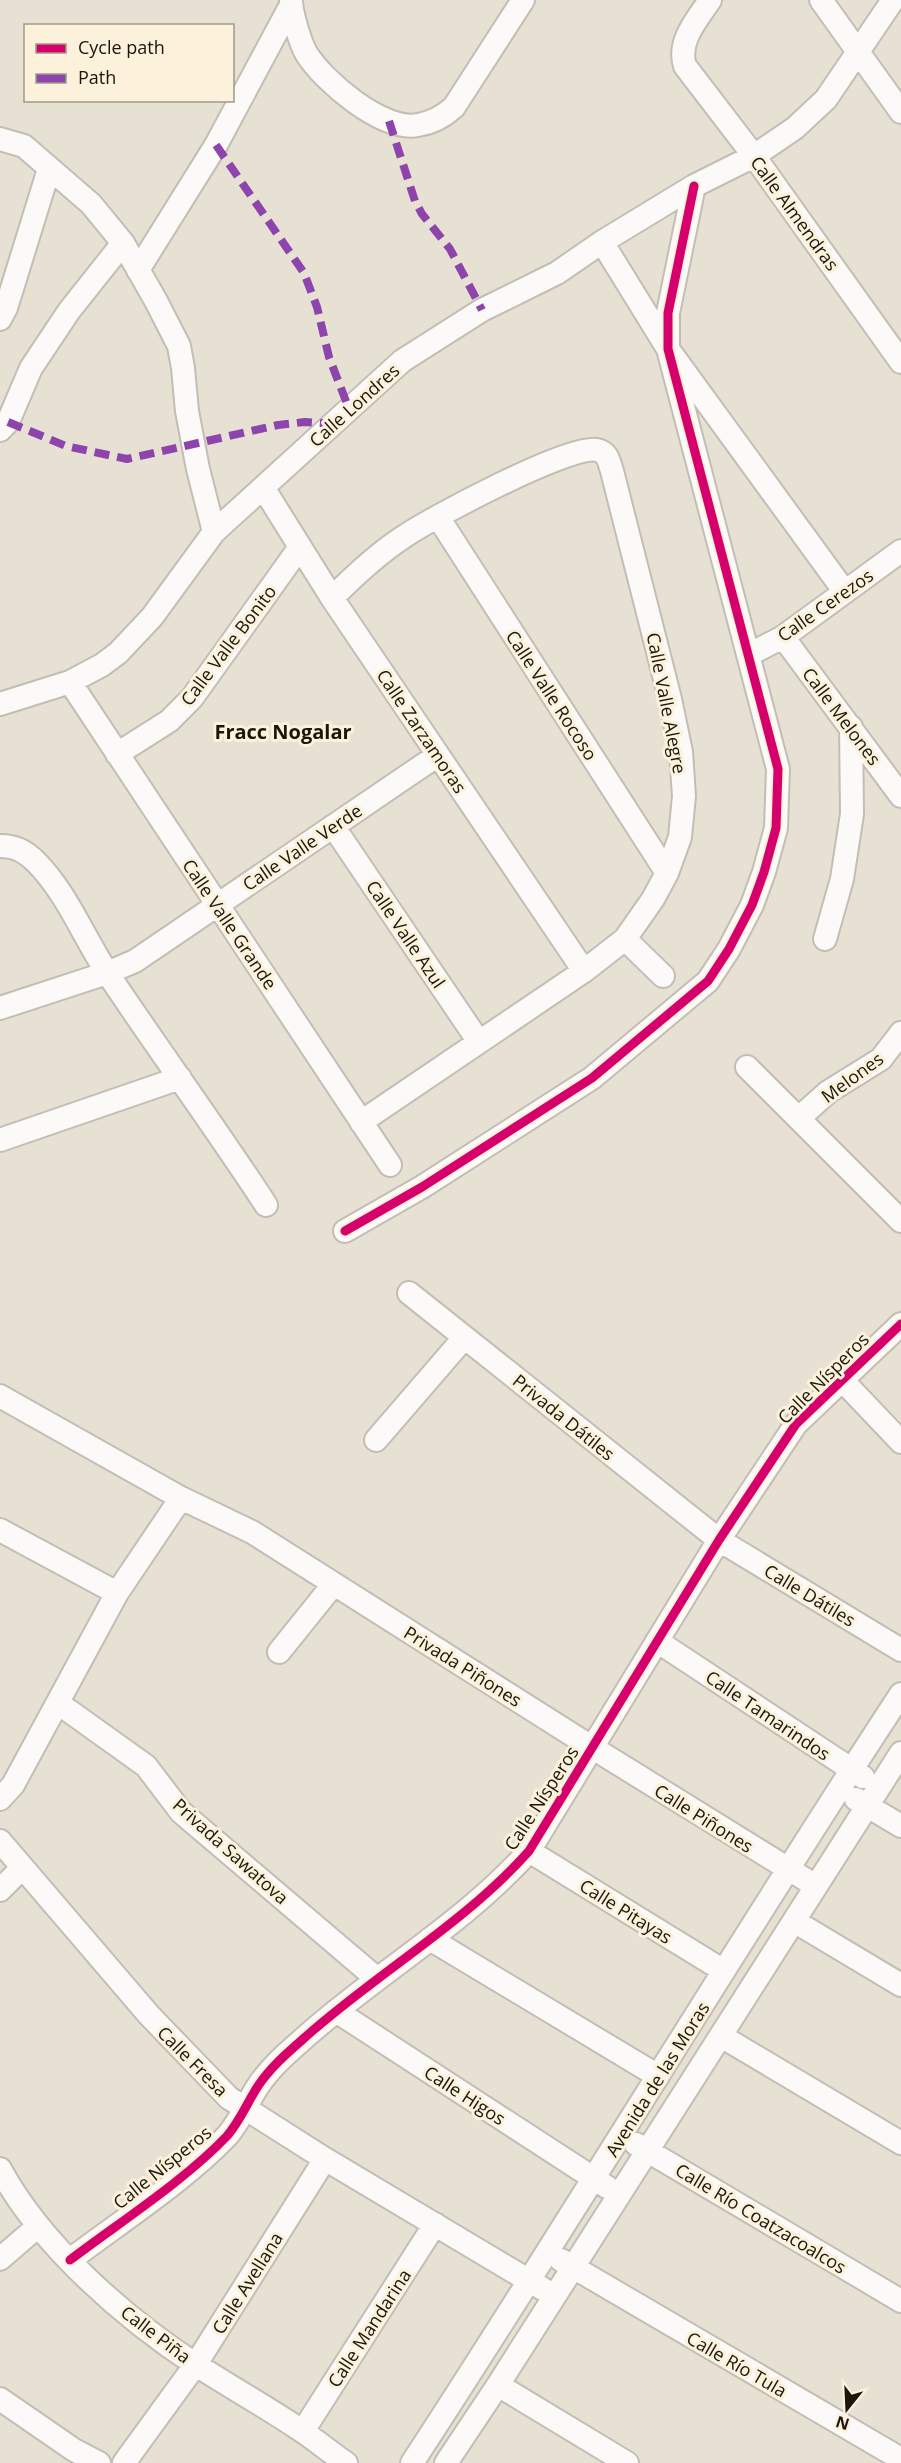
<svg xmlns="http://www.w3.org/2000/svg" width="901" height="2463" font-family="'Open Sans',sans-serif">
<rect width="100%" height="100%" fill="#e7e1d4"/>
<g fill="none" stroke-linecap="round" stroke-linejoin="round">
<g stroke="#c3beb4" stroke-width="26">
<path id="street" d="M291,0C291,12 300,42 306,53C323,81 383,132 418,125C431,123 444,116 454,107L523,0
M710,0C697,20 677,41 685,66L754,156L901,362
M821,0L901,112
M0,139L24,146L91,204L123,243L156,301L179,346L183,368L187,411L198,469L214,532
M602,242L668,349L845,592
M138,270L216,145L291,5
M0,319L6,308L49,169
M0,430L8,422L31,368L69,311L123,243
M264,489L332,598L584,971
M438,517L667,873
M332,598C354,576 376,555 402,538C429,519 570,444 597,450C608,452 609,462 612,471L670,699L681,752L684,796L680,837L667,873L653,899L625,939L584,971L361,1122
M783,637L901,796
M748,655L783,637L901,551
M70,682L390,1165
M0,704L70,682L102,665L118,653L152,617L214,532L402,361L482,310L557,273L602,242L694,186L754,156L795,128L826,99L893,0
M117,754L169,721L192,698L300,547
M333,826L479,1042
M0,846C15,846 25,851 36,862C67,893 84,938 108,974C160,1052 215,1127 266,1205
M625,939L663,976
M825,939L842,879L852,814L851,727
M0,1008L107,973L135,961L438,755
M747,1067L901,1221
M799,1118L828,1092L881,1059L901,1033
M0,1140L180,1078
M345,1231L422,1187L592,1078L708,981L729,949L752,905L764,872L776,828L778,769L668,349V313L694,186
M409,1293L719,1540L901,1650
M843,1381L901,1442
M0,1396L181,1498L252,1532L593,1748L816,1886
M376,1440L464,1338
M0,1530L117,1593
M657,1641L863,1777
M279,1652L333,1585
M58,1703L146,1766L181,1812L376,1978
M0,1799L13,1785L117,1593L181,1498
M856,1799L901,1826
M0,1841L149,2015L229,2098L325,2159L543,2289
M529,1851L724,1971
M0,1890L22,1868
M794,1921L901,1985
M430,1939L658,2076
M336,2011L607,2187
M721,2036L901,2143
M636,2144L901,2301
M0,2169C41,2245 125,2319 198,2366C232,2388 268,2408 302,2431C317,2441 331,2453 346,2463
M0,2259L37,2227
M70,2260C120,2222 184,2181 227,2136C240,2121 247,2103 258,2086C270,2068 286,2054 302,2040C375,1974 463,1925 529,1851L719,1540L796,1424L901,1324
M561,2260L901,2459
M498,2385L627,2463
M0,2399L74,2450L99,2463
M303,2431L435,2224
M124,2463L196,2364L325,2159
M412,2463C578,2209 734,1948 901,1694
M446,2463L498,2385L901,1753"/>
</g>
<use href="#street" stroke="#fbfaf9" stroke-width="22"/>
<path stroke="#8e44ad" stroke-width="8" stroke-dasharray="15 8" stroke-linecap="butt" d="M389,121L415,201L422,214L450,249L482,310
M216,145L304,273L317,307L329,357L349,409
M8,422L66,446L127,459L278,425L305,422L332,424"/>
<g stroke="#fcf1da" stroke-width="13">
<path id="cycleway" d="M345,1231L422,1187L592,1078L708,981L729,949L752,905L764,872L776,828L778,769L668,349V313L694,186
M70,2260C120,2222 184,2181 227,2136C240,2121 247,2103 258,2086C270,2068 286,2054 302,2040C375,1974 463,1925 529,1851L719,1540L796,1424L901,1324"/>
</g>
<use href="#cycleway" stroke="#d6006c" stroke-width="9"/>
</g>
<g text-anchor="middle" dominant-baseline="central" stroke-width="6" stroke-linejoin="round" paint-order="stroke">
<g font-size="18" fill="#19160d" stroke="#fcf1da">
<text transform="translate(795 213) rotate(54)">Calle Almendras</text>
<text transform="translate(354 405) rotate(-42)">Calle Londres</text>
<text transform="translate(825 605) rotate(-35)">Calle Cerezos</text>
<text transform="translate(228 645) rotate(-53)">Calle Valle Bonito</text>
<text transform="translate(552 695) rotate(57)">Calle Valle Rocoso</text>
<text transform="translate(667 703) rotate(79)">Calle Valle Alegre</text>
<text transform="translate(842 716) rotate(53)">Calle Melones</text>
<text transform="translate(422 731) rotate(56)">Calle Zarzamoras</text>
<text transform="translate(302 847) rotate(-34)">Calle Valle Verde</text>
<text transform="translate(230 924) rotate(56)">Calle Valle Grande</text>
<text transform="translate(406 934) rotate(56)">Calle Valle Azul</text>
<text transform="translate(852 1077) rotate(-36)">Melones</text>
<text transform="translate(823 1378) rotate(-45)">Calle Nísperos</text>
<text transform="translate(564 1417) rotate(39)">Privada Dátiles</text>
<text transform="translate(810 1595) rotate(31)">Calle Dátiles</text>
<text transform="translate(463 1666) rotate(32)">Privada Piñones</text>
<text transform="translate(768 1715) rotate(34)">Calle Tamarindos</text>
<text transform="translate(541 1798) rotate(-57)">Calle Nísperos</text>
<text transform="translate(704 1818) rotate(32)">Calle Piñones</text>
<text transform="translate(231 1851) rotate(42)">Privada Sawatova</text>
<text transform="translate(626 1911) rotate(32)">Calle Pitayas</text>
<text transform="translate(193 2061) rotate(45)">Calle Fresa</text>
<text transform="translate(657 2079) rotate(-58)">Avenida de las Moras</text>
<text transform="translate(465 2095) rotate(33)">Calle Higos</text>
<text transform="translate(162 2167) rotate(-39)">Calle Nísperos</text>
<text transform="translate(761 2218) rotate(31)">Calle Río Coatzacoalcos</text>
<text transform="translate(247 2283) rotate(-58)">Calle Avellana</text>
<text transform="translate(369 2328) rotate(-57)">Calle Mandarina</text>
<text transform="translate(156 2334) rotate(37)">Calle Piña</text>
<text transform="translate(737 2364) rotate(30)">Calle Río Tula</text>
</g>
<g font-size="20" font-weight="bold" fill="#19160d" stroke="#fcf1da">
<text x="283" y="731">Fracc Nogalar</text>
</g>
</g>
<rect x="24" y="24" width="210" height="78" fill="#fcf1da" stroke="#a19988" stroke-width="1.5"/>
<rect x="36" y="44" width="30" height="9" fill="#d6006c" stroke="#a19988" stroke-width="1.5"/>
<text x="78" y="54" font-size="18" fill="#19160d">Cycle path</text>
<rect x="36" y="74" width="30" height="9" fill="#8e44ad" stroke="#a19988" stroke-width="1.5"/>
<text x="78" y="84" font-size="18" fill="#19160d">Path</text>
<g transform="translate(847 2409) rotate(198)" stroke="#fcf1da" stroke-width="4.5" paint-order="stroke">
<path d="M0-4.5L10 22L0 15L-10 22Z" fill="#19160d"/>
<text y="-9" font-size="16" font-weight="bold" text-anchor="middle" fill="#19160d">N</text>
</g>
</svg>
